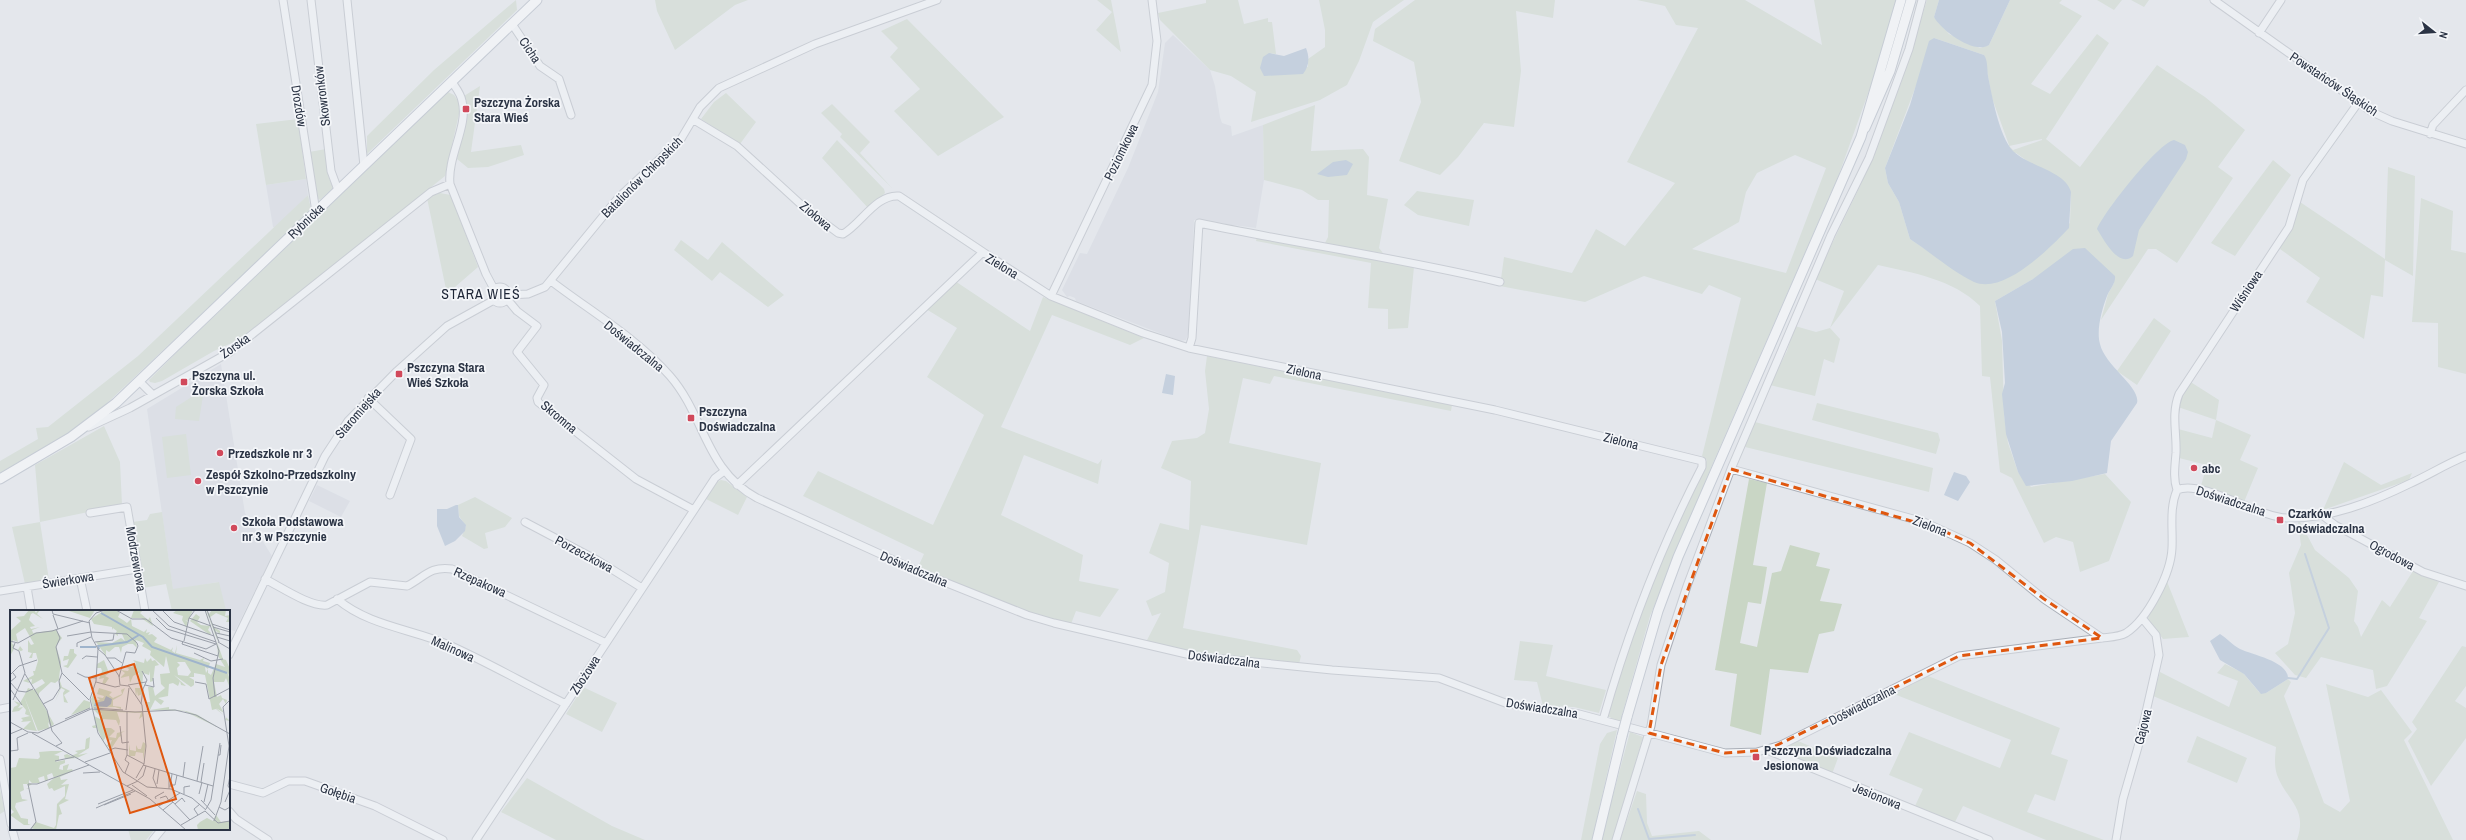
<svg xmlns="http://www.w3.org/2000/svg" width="2466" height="840" font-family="'Archivo Narrow',sans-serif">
<rect width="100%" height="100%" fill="#e4e7ec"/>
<path fill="#d2d6de" d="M1173,35L1210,70L1215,86L1220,117L1222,123L1231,126L1232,136L1263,125L1264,180L1256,228L1194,220L1190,328L1186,340L1180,341L1076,301L1075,298L1070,296L1067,297L1062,290L1080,253L1087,254L1128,168L1158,92L1165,43Z
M306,179L308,195L275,228L273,227L266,185Z
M221,364L245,513L272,556L235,631L231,630L229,611H226L218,582L173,590L147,409Z
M317,485L350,501L341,517L309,501Z"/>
<path fill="#c9d6c5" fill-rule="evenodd" d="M516,0L517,10L367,154V136L434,70Z
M655,0H748L735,5L675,50L657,11Z
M1097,0H1111L1121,52L1096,30L1112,12Z
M1206,0H1238L1244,24L1268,18V22H1272L1276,54L1269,53L1308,67V59L1325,47V30L1319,0H1404L1373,22L1359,61L1347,85L1320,100L1251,122L1256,92L1231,76L1210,70L1160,20L1158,13L1206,3Z
M1415,0H1555L1553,18L1516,11L1521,71L1514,127L1484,123L1458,157L1440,175L1399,161L1421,102L1414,62L1373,41L1375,29Z
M1637,0H1745L1822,45L1814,0H1897L1875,74L1838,177L1713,463L1650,616L1620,722L1607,716L1642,608L1676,523L1707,460L1702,456L1741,298L1709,285L1702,294L1644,276L1585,302L1500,286L1504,257L1572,273L1596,229L1625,246L1675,183L1627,162L1698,28L1676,25L1665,6ZM1795,155L1826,168L1786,273L1692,249L1739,222L1746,192L1757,173Z
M1927,0H1939L1934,17L1949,34L1980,48L1989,45L2010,0H2062L2059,3L2082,16L2031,84L2050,94L2097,34L2109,43L2046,139L2080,167L2157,65L2205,97L2245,130L2218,167L2233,178L2177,263L2156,249H2148L2101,320L2108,294L2114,283L2042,274L1995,301L2002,341L2004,415L2008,443L2018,472L2031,487L2105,474L2131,502L2109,561L2080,572L2073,542L2056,537L2044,543L2012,478L2000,472L1990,377L1982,376L1980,306C1953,279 1913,273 1878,265L1830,328L1840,339L1834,363L1824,359L1815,396L1770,385L1787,351L1795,326L1816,332L1830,328L1844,291L1815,279L1861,184L1901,83ZM1934,38L1984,55L1992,98L2009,145L2008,154L2016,153L2071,192L2070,223L1984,284L1974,281L1910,239L1899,202L1888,183L1885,168ZM2042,140L2013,150L2009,146L2042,139Z
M2097,0H2122L2114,10Z
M2131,0H2149L2144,7Z
M907,19L1004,117L938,156L894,111L920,89L890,57L898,48L881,31Z
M480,86L471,152L521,145L524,155L488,167L468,168L457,159L468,108L464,96Z
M448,92L454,95L461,105L445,176L282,307L236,341L214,351L162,381L155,383L150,382L149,380L178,351Z
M726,93L756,122L740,144L701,119L714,102Z
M832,104L870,142L860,153L892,188L840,137L842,134L821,113Z
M1315,105L1311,151L1363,149L1369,157L1367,195L1388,199L1379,248L1383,253L1324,245L1328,237L1329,200H1318L1302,190L1264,180L1263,125Z
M298,119L306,179L266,185L256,124Z
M837,140L884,189L885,193L869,209L822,158Z
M326,149L328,175L333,188L320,200L315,196L309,152Z
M2273,160L2291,175L2235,256L2211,243Z
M2388,167L2415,176L2413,276L2385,260L2383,297L2371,295L2364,339L2306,302L2320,278L2280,249L2300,202L2385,259Z
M1417,191L1474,200L1469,226L1418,215L1404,205Z
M434,192L451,195L478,267L447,294L427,198Z
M308,195L311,209L305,216L104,406L67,434L0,473V461L38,439L36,428L48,427L138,356Z
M2421,198L2453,211L2451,250L2466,253V374L2438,367V323L2412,322Z
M1257,237L1414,267L1408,328L1388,329V309L1368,308L1371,263L1256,241Z
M681,240L708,260L722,242L784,295L768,307L720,272L712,281L674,250Z
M955,281L1030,331L1043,297L1144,338L1130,345L1052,315L1001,427L1098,464L1102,459L1098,484L1024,455L1001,515L1083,555L1079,581L1119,589L1100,617L1076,611L1071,624L1031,613L918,567L924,554L803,496L818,471L933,525L984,415L927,377L957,328L926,309Z
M2154,318L2171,331L2137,385L2117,371Z
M1207,356L1452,405L1451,411L1274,376L1270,384L1243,378L1229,443L1321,463L1307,545L1201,525L1183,628L1297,650L1301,656L1299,664L1197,653L1146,642L1161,613L1152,616L1146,601L1165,592L1169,563L1149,553L1160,523L1189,530L1191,481L1161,468L1172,441L1197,438L1205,433L1209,409L1205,371Z
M2189,381L2219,400L2216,420L2251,435L2240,460L2258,468L2244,502L2200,489L2207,465L2179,458L2178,429L2212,438L2216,420L2178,407L2179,398Z
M204,389L199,421L175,419L176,407Z
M1817,403L1938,433L1940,440L1936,454L1812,420Z
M1755,422L1933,468L1929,492L1745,447Z
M104,426L120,462L122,505L40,522L49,580L25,584L12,527L40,522L35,465Z
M186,434L191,475L167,478L162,437Z
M2344,462L2381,485L2412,473L2409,480L2323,510Z
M1749,479L1767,483L1753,565L1767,567L1761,604L1748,602L1740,643L1757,647L1772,573L1781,571L1790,545L1820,553L1816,566L1830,569L1820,601L1842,604L1834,631L1819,634L1808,673L1770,669L1761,735L1730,726L1737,674L1715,670Z
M721,480L726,481L747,497L738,515L706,499L717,482Z
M475,497L512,518L505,527L485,533L488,548L484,549L462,536L466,526L459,516L458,505Z
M162,512L173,589L219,582L226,610L172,611L166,584L143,588L132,522L147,520L150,514Z
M2299,520L2315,550L2349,578L2358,591L2354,621L2358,627L2361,637L2382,600L2390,607L2413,571L2439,582L2419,618L2427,621L2387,686L2376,689L2373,670L2321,657L2306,678L2295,675L2275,653L2288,644L2295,613L2289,573L2301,545L2298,523Z
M2166,579L2189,637L2163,639L2148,619L2149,612Z
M1520,641L1553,645L1546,676L1606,690L1599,713L1574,707L1543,706L1537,682L1514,680Z
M2462,646L2466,647V686L2455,701L2466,708V738L2431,786L2408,741L2417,729L2412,722Z
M2225,664L2243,673L2259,692L2266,693L2288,679L2291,682L2284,696L2324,803L2340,812L2350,801L2326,684L2368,697L2381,690L2412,732L2404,740L2453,840H2297C2308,808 2287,801 2277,775C2274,765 2275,757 2276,747L2153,696L2160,672L2229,707L2238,681L2217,673Z
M1928,676L2060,728L2051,754L2068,760L2055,801L2035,794L2027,812L2104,840H2046L1963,806L1955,822L1915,806L1923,789L1889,775L1909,732L2000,768L2011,740L1894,694Z
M583,687L617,703L602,732L566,714Z
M1617,730L1592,840H1581L1600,744L1607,733Z
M1630,732L1643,737L1613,840H1601Z
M2197,736L2247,758L2237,783L2187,762Z
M1798,741L1838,758L1832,774L1776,751Z
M527,778L612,826L645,840H556L501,812Z
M0,789L5,811L0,814Z
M1637,791L1646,794L1647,823L1652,836L1699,831L1711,840H1620Z
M128,829H155L146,840H131Z"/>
<path fill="#9fb4cc" d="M1939,0H2010L1989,45C1974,55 1941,30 1934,17Z
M1934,38L1984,55C1988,61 1987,69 1988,76C1992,96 1999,136 2013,151C2028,166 2066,171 2071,192L2069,228C2050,248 2004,295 1974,282C1953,272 1930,252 1910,239L1899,202L1888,183L1885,168L1910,105L1929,41Z
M1306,48C1310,58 1309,66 1303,74L1264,76L1260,68L1263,57L1269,53L1284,56Z
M2174,140L2185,145L2188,152L2186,159L2139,230L2133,256C2118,269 2103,238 2097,229C2104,212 2158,143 2174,140Z
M1346,160L1353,164L1347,175L1328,177L1317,174L1333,162Z
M2085,248L2115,276C2116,283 2110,289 2107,296C2102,309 2096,330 2100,344C2105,366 2141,387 2137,403L2111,441L2107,473L2072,481L2026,486L2018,472L2006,434L2002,394L2005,383L2002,332L1995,301L2033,279L2073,249Z
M1166,374L1175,376L1173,395L1162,393Z
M1954,472L1966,476L1970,482L1958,501L1944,495Z
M456,505H458L459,517L466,525L465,531L455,541L445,546L437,526V509H447Z
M2220,634C2227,638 2232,645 2240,649C2252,655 2289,661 2288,679L2266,693L2261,694L2244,674L2220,660L2210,641Z"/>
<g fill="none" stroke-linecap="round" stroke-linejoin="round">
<path stroke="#9fb4cc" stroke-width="2" d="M2288,678L2297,679L2329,628L2305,554
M1638,809L1649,839L1695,835"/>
<g stroke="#a9aeb7" stroke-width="9">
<path id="minor" d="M283,0L316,212
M311,0L331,171L338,190
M347,0L364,166
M2214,0L2372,112L2392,121L2466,144
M512,24L540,66L559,79L571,115
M2259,33L2281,0
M452,82C456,88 461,94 462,101C469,125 447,157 450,184L486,274L494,289
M694,120L737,146L807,210L838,233L843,234C861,224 876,194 899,196L983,252
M2430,134L2433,125L2466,90
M551,281C590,311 637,338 670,376C705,416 705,470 757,498L922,573L1027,615L1054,623L1195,656L1332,670L1439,678L1508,704L1579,714L1725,753L1757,752L1781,745L1959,656L2102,638C2110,637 2119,637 2126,633C2148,619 2171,573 2172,548C2173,528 2169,509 2177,490C2202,479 2257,517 2287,518C2329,519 2372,502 2409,484C2429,475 2446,464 2466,456
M492 295a8 8 0 1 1 16 0a8 8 0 1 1-16 0Z
M508,295L528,294L545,287L618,198L681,139L700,107L719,88L815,44L937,0
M1051,296L1152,85L1157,41L1152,0
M507,299L517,311L537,326L517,352L544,385L537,398L538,402L636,479L694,510
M1189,348L1192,338L1199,223C1299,244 1400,258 1500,282
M139,381L152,394
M368,398L411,439L390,495
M89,427L130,408L230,352L431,192L450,184
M1731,469L1924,522L1970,543L1996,560L2044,599L2102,638
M737,485L983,252L1051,296L1143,333L1189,348L1495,410L1702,461V467C1660,548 1628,632 1603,720
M2177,490C2173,478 2175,466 2176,453C2177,433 2171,414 2179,394L2289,227L2303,180L2358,103
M90,513L127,507L145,611
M2322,515L2335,525L2423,572L2466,586
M525,522L597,560L642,588
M80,578L87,611
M265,579C281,587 310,607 327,605L370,582L407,586C425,577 429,566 452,569L606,643
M27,587L31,611
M0,591L137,569
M337,599C369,626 412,629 449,645C489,663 527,685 566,704
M229,655L325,456L348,421L397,371L447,326L494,300
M0,709L11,707
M1767,750L1989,840
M0,759L11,824
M229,784L263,793L288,781H305L375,806L443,840
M229,811L236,819L268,840
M12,829L15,840
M153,840L162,829
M476,840L694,510L715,478L723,472
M1616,840L1651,726L1661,665L1687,586L1731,469L1831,235L1869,158L1909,49L1922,0
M2116,840L2123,799L2138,747L2159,655L2156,635L2142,618"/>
</g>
<g stroke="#a3abb8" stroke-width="11">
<path id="major" d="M1865,128L1890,71L1911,0
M0,479L71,437L116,403L537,0
M1627,717L1658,611L1678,557L1861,137L1901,0
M1597,840L1622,736"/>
</g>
<use href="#minor" stroke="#f7f8fa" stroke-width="7"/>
<use href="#major" stroke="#fff" stroke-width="9"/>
<g stroke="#a3abb8" stroke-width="11" stroke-linecap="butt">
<path id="major-bridge" d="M1622,736L1627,717"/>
</g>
<use href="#major-bridge" stroke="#fff" stroke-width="9"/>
</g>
<path d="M0 0H2466V840H0ZM1731,469L1939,529L1970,543L2044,599L2102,638L1959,656L1767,750L1725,753L1649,733L1661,665Z" fill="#e4e7ec" fill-opacity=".55" fill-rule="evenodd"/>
<path fill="none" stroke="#df570f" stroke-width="3" stroke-dasharray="8 5" stroke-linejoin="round" d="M1731,469L1939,529L1970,543L2044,599L2102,638L1959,656L1767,750L1725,753L1649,733L1661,665Z"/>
<g fill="#d1495b" stroke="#f4f6f9" stroke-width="1.5">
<rect x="462" y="105" width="8" height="8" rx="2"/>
<rect x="395" y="370" width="8" height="8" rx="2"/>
<rect x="180" y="378" width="8" height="8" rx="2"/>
<rect x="687" y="414" width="8" height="8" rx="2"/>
<circle cx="220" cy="453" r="4"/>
<circle cx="2194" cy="468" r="4"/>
<circle cx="198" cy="481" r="4"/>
<rect x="2276" y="516" width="8" height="8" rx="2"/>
<circle cx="234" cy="528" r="4"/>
<rect x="1752" y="753" width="8" height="8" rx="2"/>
</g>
<g text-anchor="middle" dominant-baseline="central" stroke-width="3.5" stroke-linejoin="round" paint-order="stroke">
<g font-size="13" fill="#2b3445" stroke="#f4f6f9">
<text transform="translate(530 50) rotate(56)">Cicha</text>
<text transform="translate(2334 84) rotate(34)">Powstańców Śląskich</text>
<text transform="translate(322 96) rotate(-97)">Skowronków</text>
<text transform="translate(299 106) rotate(81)">Drozdów</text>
<text transform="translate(1121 152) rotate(-64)">Poziomkowa</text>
<text transform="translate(642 177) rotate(-45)">Batalionów Chłopskich</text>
<text transform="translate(816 216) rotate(40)">Ziołowa</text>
<text transform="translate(306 221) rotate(-44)">Rybnicka</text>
<text transform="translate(1002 266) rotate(31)">Zielona</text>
<text transform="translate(2246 291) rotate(-56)">Wiśniowa</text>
<text transform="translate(235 346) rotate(-35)">Żorska</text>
<text transform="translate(634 346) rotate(39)">Doświadczalna</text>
<text transform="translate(1304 372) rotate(12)">Zielona</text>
<text transform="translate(358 413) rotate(-49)">Staromiejska</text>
<text transform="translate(559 417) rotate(40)">Skromna</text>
<text transform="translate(1621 441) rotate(14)">Zielona</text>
<text transform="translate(2231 501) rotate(18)">Doświadczalna</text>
<text transform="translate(1930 526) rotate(21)">Zielona</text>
<text transform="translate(584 554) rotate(28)">Porzeczkowa</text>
<text transform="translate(2392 555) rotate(28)">Ogrodowa</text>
<text transform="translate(136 559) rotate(80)">Modrzewiowa</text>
<text transform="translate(914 569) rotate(23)">Doświadczalna</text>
<text transform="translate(68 580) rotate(-9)">Świerkowa</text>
<text transform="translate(480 582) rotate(24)">Rzepakowa</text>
<text transform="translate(453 649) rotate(24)">Malinowa</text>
<text transform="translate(1224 659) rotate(7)">Doświadczalna</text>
<text transform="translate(585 675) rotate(-57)">Zbożowa</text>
<text transform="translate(1862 705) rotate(-27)">Doświadczalna</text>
<text transform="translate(1542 708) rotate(9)">Doświadczalna</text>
<text transform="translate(2143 727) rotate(-76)">Gajowa</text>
<text transform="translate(338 793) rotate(19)">Gołębia</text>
<text transform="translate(1877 796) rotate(22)">Jesionowa</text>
</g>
<g font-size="13" font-weight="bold" fill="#2b3445" stroke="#f4f6f9" text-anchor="start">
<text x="474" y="102">Pszczyna Żorska<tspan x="474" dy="15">Stara Wieś</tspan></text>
<text x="407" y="367">Pszczyna Stara<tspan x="407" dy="15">Wieś Szkoła</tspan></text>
<text x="192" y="375">Pszczyna ul.<tspan x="192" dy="15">Żorska Szkoła</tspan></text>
<text x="699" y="411">Pszczyna<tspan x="699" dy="15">Doświadczalna</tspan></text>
<text x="228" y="453">Przedszkole nr 3</text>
<text x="2202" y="468">abc</text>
<text x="206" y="474">Zespół Szkolno-Przedszkolny<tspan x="206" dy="15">w Pszczynie</tspan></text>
<text x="2288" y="513">Czarków<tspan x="2288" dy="15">Doświadczalna</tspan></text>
<text x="242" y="521">Szkoła Podstawowa<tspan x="242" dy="15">nr 3 w Pszczynie</tspan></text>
<text x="1764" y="750">Pszczyna Doświadczalna<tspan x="1764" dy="15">Jesionowa</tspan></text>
</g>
<g font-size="14" letter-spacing="1" fill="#1d2536" stroke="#f4f6f9">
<text x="481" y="294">STARA WIEŚ</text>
</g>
</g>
<g transform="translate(10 610)">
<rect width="220" height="220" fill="#e4e7ec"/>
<path d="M19,0H24L26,3L28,0H30L27,4L33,9L23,3L21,4L19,10L25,16L20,17L21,19L30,17L22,20L23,23L46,20L52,28L46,36L51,52L49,68L52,77L60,81L54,85L58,93L54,92L53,83L55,80L51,78L45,92L50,79L49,70L45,73L41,72L29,83V87L44,114L41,117L38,112L39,118L28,121L14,86L18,78L24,80L35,73L32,69L21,75L22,69L18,70L20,73L13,71L24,65L23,61H25L28,51L26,43H23L22,48H19L22,43L18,42V30L21,35L24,34L15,18L6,24L8,32L3,30L2,34L5,35L3,38L8,40L10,36L13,40L11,41L4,39L0,46V21L11,11L6,7L14,6ZM56,0H91V1L85,0L80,8ZM95,0H106L110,3L108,7L113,10L114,6L113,10L117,13L121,9L122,16L134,22L137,19L136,23L140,22L138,25L142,24L147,28L144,32L161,40L163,37L162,41L165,43L167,35L166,43L190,50L194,48L193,51L200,53L198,59L195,57L196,63L198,59V63L201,65L206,54L215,57L208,46L207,32L213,49L216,50L220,59V67L217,61L220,70V78L216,68L214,72H204L207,87L211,85L212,88L217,90L216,94L213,89L209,94L214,103L206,98L220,111L215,110L216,107L206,99L202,100L195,65L184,63V67H179L184,70V75L181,77L164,65L176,76L171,75L170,71L168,76L163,73L159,74L158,86L148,88L154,91L151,95L145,90L140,100L159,97V99L176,101L188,105L207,117L174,101L136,100L138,98L136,92H140L138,77H143L145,86L155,78L151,74L150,64L160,63L156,46L154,57L140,45L141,41L132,36L134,33L126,30L127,38L123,34H118L112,37L111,43L109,37H105L99,42L96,40V46L86,32L102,33L111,28L115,31L112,24H108V26L105,24L107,21L103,18L102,20V17L84,14L81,9ZM167,52H175L181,62L178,66L168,65L167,58L170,55ZM124,0H133L130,3L138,10L140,7L143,16L131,8H121ZM167,0H183L178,11L175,10L178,12L176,17L172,10L173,6L163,3ZM196,0L199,4L202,0H216L215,6L220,5V12H216L218,8L206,3L199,8L204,17L210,21V24L206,21L208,32ZM186,4L190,7L187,12L191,15L200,16L198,20L201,23L200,25L180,11ZM60,39H64V43L67,45L58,58L53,56L57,55L59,49L53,51L54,46H58ZM135,48L137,52L141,48L142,51L145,50L149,55L145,56L143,71L140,72V61L139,65L133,63L132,84L128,86L127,81L126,87L125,78H130L129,63L123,66L120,73L119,66L110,68L115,63L111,60L118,61L119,59L114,56L122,57L126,53L123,50L134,53ZM94,50L99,63L95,66L99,68L95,74H92L94,68L89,69L92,61L91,58H87V54ZM89,78L102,82L99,85L103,88L112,84L111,80L115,78L112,85L103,90V96L111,97V99L105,97L83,98L81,89L83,85L85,90H90L87,87L93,88L94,86L87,84ZM14,86L26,119L27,121L13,119L21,111L11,112L13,110L11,108L20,106L15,104L16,100L11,94L8,98L13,97L9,101L2,102L4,97L8,95L4,91L10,93ZM74,90L80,92V98L61,105ZM83,99L132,102L133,106L129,109L131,103L107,102L110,111L109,116L106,110L93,109V118H101L105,121L99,127L106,128L107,123L115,121L111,123L112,130L111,126L109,127L101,139L96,135L100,134L102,130L97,131L96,127L93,131L87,118H83L82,116L86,115L84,106L90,109L92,103L89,105ZM80,127L79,138L68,145L78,143L67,148L55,149L54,145L57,144L61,146L68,143L65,141L75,139L76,129ZM133,132L136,134L133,150V143L126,142L125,146H119V134L120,140L126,141V135L128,139H131ZM41,141H53L44,145L49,146V150L45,152L55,150V153L50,155L49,159L53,160V156L59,154L57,160L62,159L63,161L50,167L51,170L58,169L51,175L59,174L55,189L59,190L49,195L52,204L49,205L46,220H28L21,218L26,212L44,218L46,215L47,194L55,186V176L44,181L42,178L39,179L37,174L44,168L42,163L37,165L38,170L35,171L34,166L28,168L30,173H22L19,170V173L22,174L19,176V179H16L19,178L17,174H13L14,180L10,182L12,189L18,190L6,193L5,197L11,208L18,209V214L21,215H14L0,205L4,202L0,198V158L6,157L9,148L28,149L30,147L29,142ZM206,205L211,212L220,211V220H188L187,215L190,212L197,208L203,211Z" fill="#c9d6c5" fill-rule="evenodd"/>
<path d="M96,86L102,89L101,94L97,97L84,96L85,93L94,91Z" fill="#9fb4cc"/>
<path fill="none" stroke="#9fb4cc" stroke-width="2" d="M91,3L133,27L142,37L217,63M70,37H86M89,39L88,36L117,32L129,25"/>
<path fill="none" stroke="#9a9fa9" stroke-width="1" d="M42,0L43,4L80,13M106,0L122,9H136L161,28L196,39L206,34M142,0L159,16L206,32M152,0L164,12L204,26M195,0L209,41L203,68L205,87M197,0L209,32M43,5L48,19M146,8L157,19L206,34M179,8L201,16M202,14L220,20M203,17L220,22M81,22L117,24L127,33L128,36L125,43L116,42L109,67M206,23L220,26M57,26L81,22M207,27L220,31M0,31L8,33L26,23L42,21L73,11M173,31L172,34L208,46M174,31L179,8L185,0M85,32L103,30L104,24M208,32L220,39M67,37V33L81,27M88,39L95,45L109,66L110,75L119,76L132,95L136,136L134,154L126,168M184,43L201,51L213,49M97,48H105L112,53M72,49L76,46L87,47M52,63L79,90M67,63L75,67L86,68M15,64L37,100L42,121L52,133L46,136M0,65L9,56L27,50M0,72L6,67L3,63M0,72L8,81M86,72L105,77L110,76M185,72L196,74L199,89L220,78M118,75L136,72M135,75L144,77L143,68M0,79L12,95M8,81L16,82L23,79M3,90L15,63L9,41L3,38L5,33M33,94L43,89L50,78L49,71L52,63L46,37L50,28L46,19M131,94L133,79L137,70L132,61M82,97L88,123L113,162L137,177L161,179L182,188L196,200M82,97L80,89L86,71L88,39L82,28L79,11L86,3L95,0M84,98L113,100M116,100L119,78M117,102V145L134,154M55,109L80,98M0,112L18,122L28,123L81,99L125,102L165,100L186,105L220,124M110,116L112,133L119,132M22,123L140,189L176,220M0,124L12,119M99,140L105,138L118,140M0,141L8,140L7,128L18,123M208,145H210L211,135M45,151L64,147M75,152L100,143M133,155L203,176M145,159L143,168L147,178M73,163L90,162M115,163L119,153L115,150L117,145M159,163V179M220,166L218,176L220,179M173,167L175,152M128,170L133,166L136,156M187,171L193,136M191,172L194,153M147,174L149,160M122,175L137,186M161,175H165L167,165M117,176L128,171M160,177L162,164M174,184V177L180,176M189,184L192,172M150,188L156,186L159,191M146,189L145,187L154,182M161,190L180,210M191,190L205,205M194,192L198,174M215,192L220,180M88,194L123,180M165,194L172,188L175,192M94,195L121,184M149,196L170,183M209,197L215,200L220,197M86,198L125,181M196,199L201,190L210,133M153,200L163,192M195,201L208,213L220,211M188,205L184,199L190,194M204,211L211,192L219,136L213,97L220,90M171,215L195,201M20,220L26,212L18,174H27L79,155"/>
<path fill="#df570f" fill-opacity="0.15" stroke="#df570f" stroke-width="2" d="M124,54L166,189L120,203L79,68Z"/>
<rect width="220" height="220" fill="none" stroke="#2b3445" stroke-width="2"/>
</g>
<g transform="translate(2434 32) rotate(107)" stroke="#f4f6f9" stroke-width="3" paint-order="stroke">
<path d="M0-3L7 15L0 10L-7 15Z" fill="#2b3445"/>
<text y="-6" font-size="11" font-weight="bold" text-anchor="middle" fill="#2b3445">N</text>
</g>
</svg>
